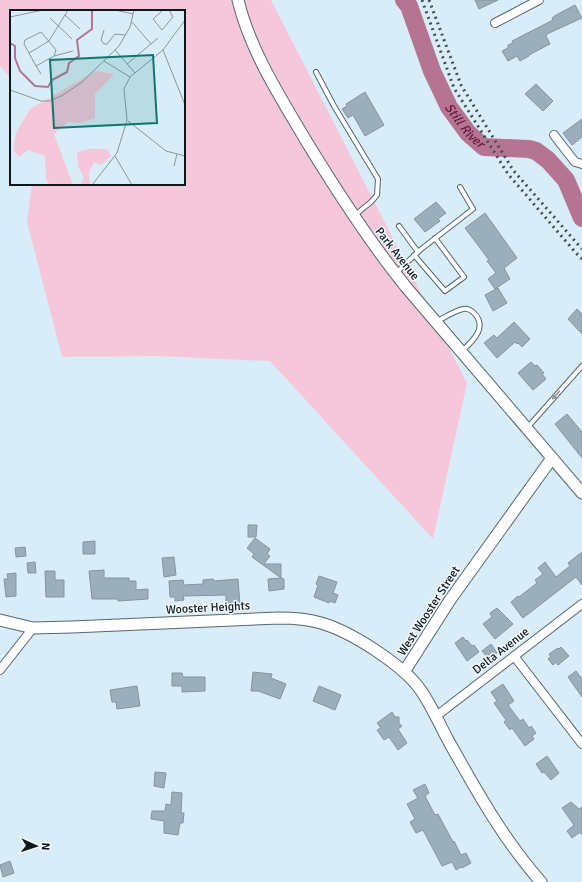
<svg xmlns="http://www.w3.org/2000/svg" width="582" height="882" font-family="Signika,sans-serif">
<rect width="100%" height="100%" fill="#d8edf8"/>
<path fill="#f5c7d9" d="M0,0H271L467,383L433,539L270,361L157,356L62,357L27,222L32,184H184V11H11V79L0,66Z"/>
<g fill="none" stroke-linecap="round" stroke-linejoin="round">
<path stroke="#b57590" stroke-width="18" id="s1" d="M404,0L409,6L432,71L449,107L468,133L484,147L529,149L536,151L548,160L566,180L582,218"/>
</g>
<path fill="#9bafba" stroke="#8295a0" d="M475,0H498L479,9Z
M575,5L582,18L547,34L546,36L550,44L529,55V56L520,61L517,56L508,61L502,51L508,48V45L513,43L512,41L553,20L552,18L556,15Z
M536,84L553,101L543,111L525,94Z
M365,92L384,125L365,136L353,115L348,118L342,109L347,106L346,104Z
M582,119V137L572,145L563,133Z
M436,202L446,213L438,219L440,221L425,232L414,219Z
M485,213L517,258L504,268L510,279L495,289L488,279L496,273L487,261L489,260L465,228Z
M498,288L507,303L493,311L485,295Z
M577,309L582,314V334L568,319Z
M514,322L530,339L522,347L518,343L517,344L515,342L497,358L484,343L494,335L497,338Z
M531,362L535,366L537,365L544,373L542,374L546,379L533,390L518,373Z
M567,414L582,432V458L555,424Z
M248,525H257L256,537H248Z
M255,538L270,549L267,554L270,556L264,564H281V578L284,579V589L269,591L268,579L281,578L252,557L254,554L247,548Z
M95,541V554H83V542Z
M25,547L26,556L16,557L15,548Z
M582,552V585L576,577L523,618L522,617L511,602L518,596L519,597L537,583L535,580L543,574L538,568L545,562L556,577L570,566L568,563Z
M174,557L176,575L164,577L162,558Z
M35,562L36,573H28L27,563Z
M104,570V578H129V581H136V590L148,589V599L118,601V599H92L89,571Z
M45,571H55V580H64V597H46Z
M16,573V596L6,597L4,579H8L7,574Z
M319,576L337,582L333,593L338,595L335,603L330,601L329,603L314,597L318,585L316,584Z
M213,579L214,581L238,579L240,604L226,605V595L183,596L184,600L175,601V597H170L169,581L183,580L184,585L203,584V580Z
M497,608L513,624L495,639L483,624L492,617L490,613Z
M463,637L466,641L467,640L472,646L474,645L479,652L467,661L455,643Z
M491,644L497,653L489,659L482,651Z
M561,647L569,656L558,665L556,662L553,665L548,659L551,657L549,654L558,648L559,649Z
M576,671L582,679V697L568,677Z
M253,672L272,674L271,678L286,684L280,699L258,691H251Z
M172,673H182L183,677H205V691L182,692V686H172Z
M503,684L514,701L508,705L520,721L523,719L529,728L531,726L536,733L532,736L534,739L525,746L512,728L510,730L504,722L506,720L494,703L497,701L491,692Z
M137,686L140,706L117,709L116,702H112L110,690Z
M319,686L341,695L335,710L313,701Z
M392,712L395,717H399V723L402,726L398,729L407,743L398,750L389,737L384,740L377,730L381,728L377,723Z
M547,756L559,773L551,780L544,772L542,773L536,764Z
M155,772L166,773L164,788L154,786Z
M425,784L429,793L425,796L435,815L438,814L453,842L454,841L461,855L466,853L471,863L462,868L461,867L456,870L452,862L442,866L423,830L416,833L410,822L415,819L407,804L418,798L413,790Z
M172,792L182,793L181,813H184L183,823H180L178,835L164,833V821L151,819L152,811H165L166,804L171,805Z
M571,802L579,809L582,807V835L580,832L572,838L567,831L574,825L562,808Z
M10,861L14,873L3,877L0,865Z"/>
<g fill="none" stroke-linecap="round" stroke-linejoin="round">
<g stroke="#546670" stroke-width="6">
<path id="lane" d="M316,72L334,106L378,179L377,195L371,202L355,215
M399,226L418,252
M414,255L445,291L464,277L435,238
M397,272L420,250L473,209L460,187
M438,321C445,317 454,311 463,309C467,308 471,310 474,313C488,327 473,341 462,351
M528,427L582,366"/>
</g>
<g stroke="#546670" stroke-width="10">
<path id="street" d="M495,23L539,0
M554,135L575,162L582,164
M514,656L582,744
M0,670L33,628
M435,717L582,604"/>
</g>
<g stroke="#546670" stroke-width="13">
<path id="secondary" d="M238,0C250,50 279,95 305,139C336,190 368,240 406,287L582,493
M0,620L33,628L72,627L279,618C293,618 308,619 321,623C352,632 405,666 422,692C432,707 440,725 448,740C476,790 503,839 541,882
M404,672L450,600L552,458"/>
</g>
<use href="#lane" stroke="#fff" stroke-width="4"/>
<use href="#street" stroke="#fff" stroke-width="8"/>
<use href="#secondary" stroke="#fff" stroke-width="11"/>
<path stroke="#444f55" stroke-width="3" stroke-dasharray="2 4" stroke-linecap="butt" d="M422,0L454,88L508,174L576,253L582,259
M429,0L461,85L513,170L582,249"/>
</g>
<defs><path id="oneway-solid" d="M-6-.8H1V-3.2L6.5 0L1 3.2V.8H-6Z"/></defs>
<use fill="#939798" href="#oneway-solid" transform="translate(556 395) rotate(132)"/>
<g text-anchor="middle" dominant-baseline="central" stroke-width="3" stroke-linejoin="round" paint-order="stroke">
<g font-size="12" fill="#0f171b" stroke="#f0f8fd">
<text transform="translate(397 254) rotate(52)">Park Avenue</text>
<text transform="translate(208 608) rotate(-3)">Wooster Heights</text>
<text transform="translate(429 611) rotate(-57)">West Wooster Street</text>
<text transform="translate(501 651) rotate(-38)">Delta Avenue</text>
</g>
<g font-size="13" font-style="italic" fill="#651840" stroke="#f0f8fd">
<text stroke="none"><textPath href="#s1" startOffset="141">Still River</textPath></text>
</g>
</g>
<g transform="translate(10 10)">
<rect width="175" height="175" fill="#d8edf8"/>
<path d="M86,61L104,64L85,84V108L70,113L58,112L44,124L63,175H40L36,169L35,146L18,140L9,147L3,140L6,123L20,99ZM79,139H97L101,146L91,155L84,152L79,162L80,175H70L74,168L68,156L67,142Z" fill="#f5c7d9"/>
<path fill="none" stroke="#b57590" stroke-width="2" d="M0,33L5,36V48L10,61L25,76L38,77L42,70L57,62L59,53L69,46L67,30L82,19V0"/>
<path fill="none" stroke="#8897a0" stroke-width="1" d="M105,0L123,4M153,0L143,9L152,20L163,7L159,0M55,5L70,19M0,7L33,0M40,8L62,29M122,12L141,34M94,20L91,30L94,34H97L105,24L115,25M105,40L125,63M153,40L175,95M19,43L39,31L58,0M44,46L63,41M117,54L148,28M26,56L44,46L46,40L31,22L15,30L14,34L26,56L31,64M120,67L153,40L175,10M0,80L31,91H40L53,85L72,72L109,36L120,17L124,0M118,111L156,141L175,146M105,146L122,175M164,156L167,144M82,175L107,143L117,110L114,79L120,67L94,51"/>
<path fill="#0f766e" fill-opacity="0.15" stroke="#0f766e" stroke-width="2" d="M143,45L147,113L44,118L40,50Z"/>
<rect width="175" height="175" fill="none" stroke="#0f171b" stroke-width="2"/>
</g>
<g transform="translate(36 846) rotate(93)" stroke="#f0f8fd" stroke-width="3" paint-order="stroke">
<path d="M0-3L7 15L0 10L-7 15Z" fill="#0f171b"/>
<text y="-6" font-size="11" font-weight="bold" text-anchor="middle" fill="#0f171b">N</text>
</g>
</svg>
